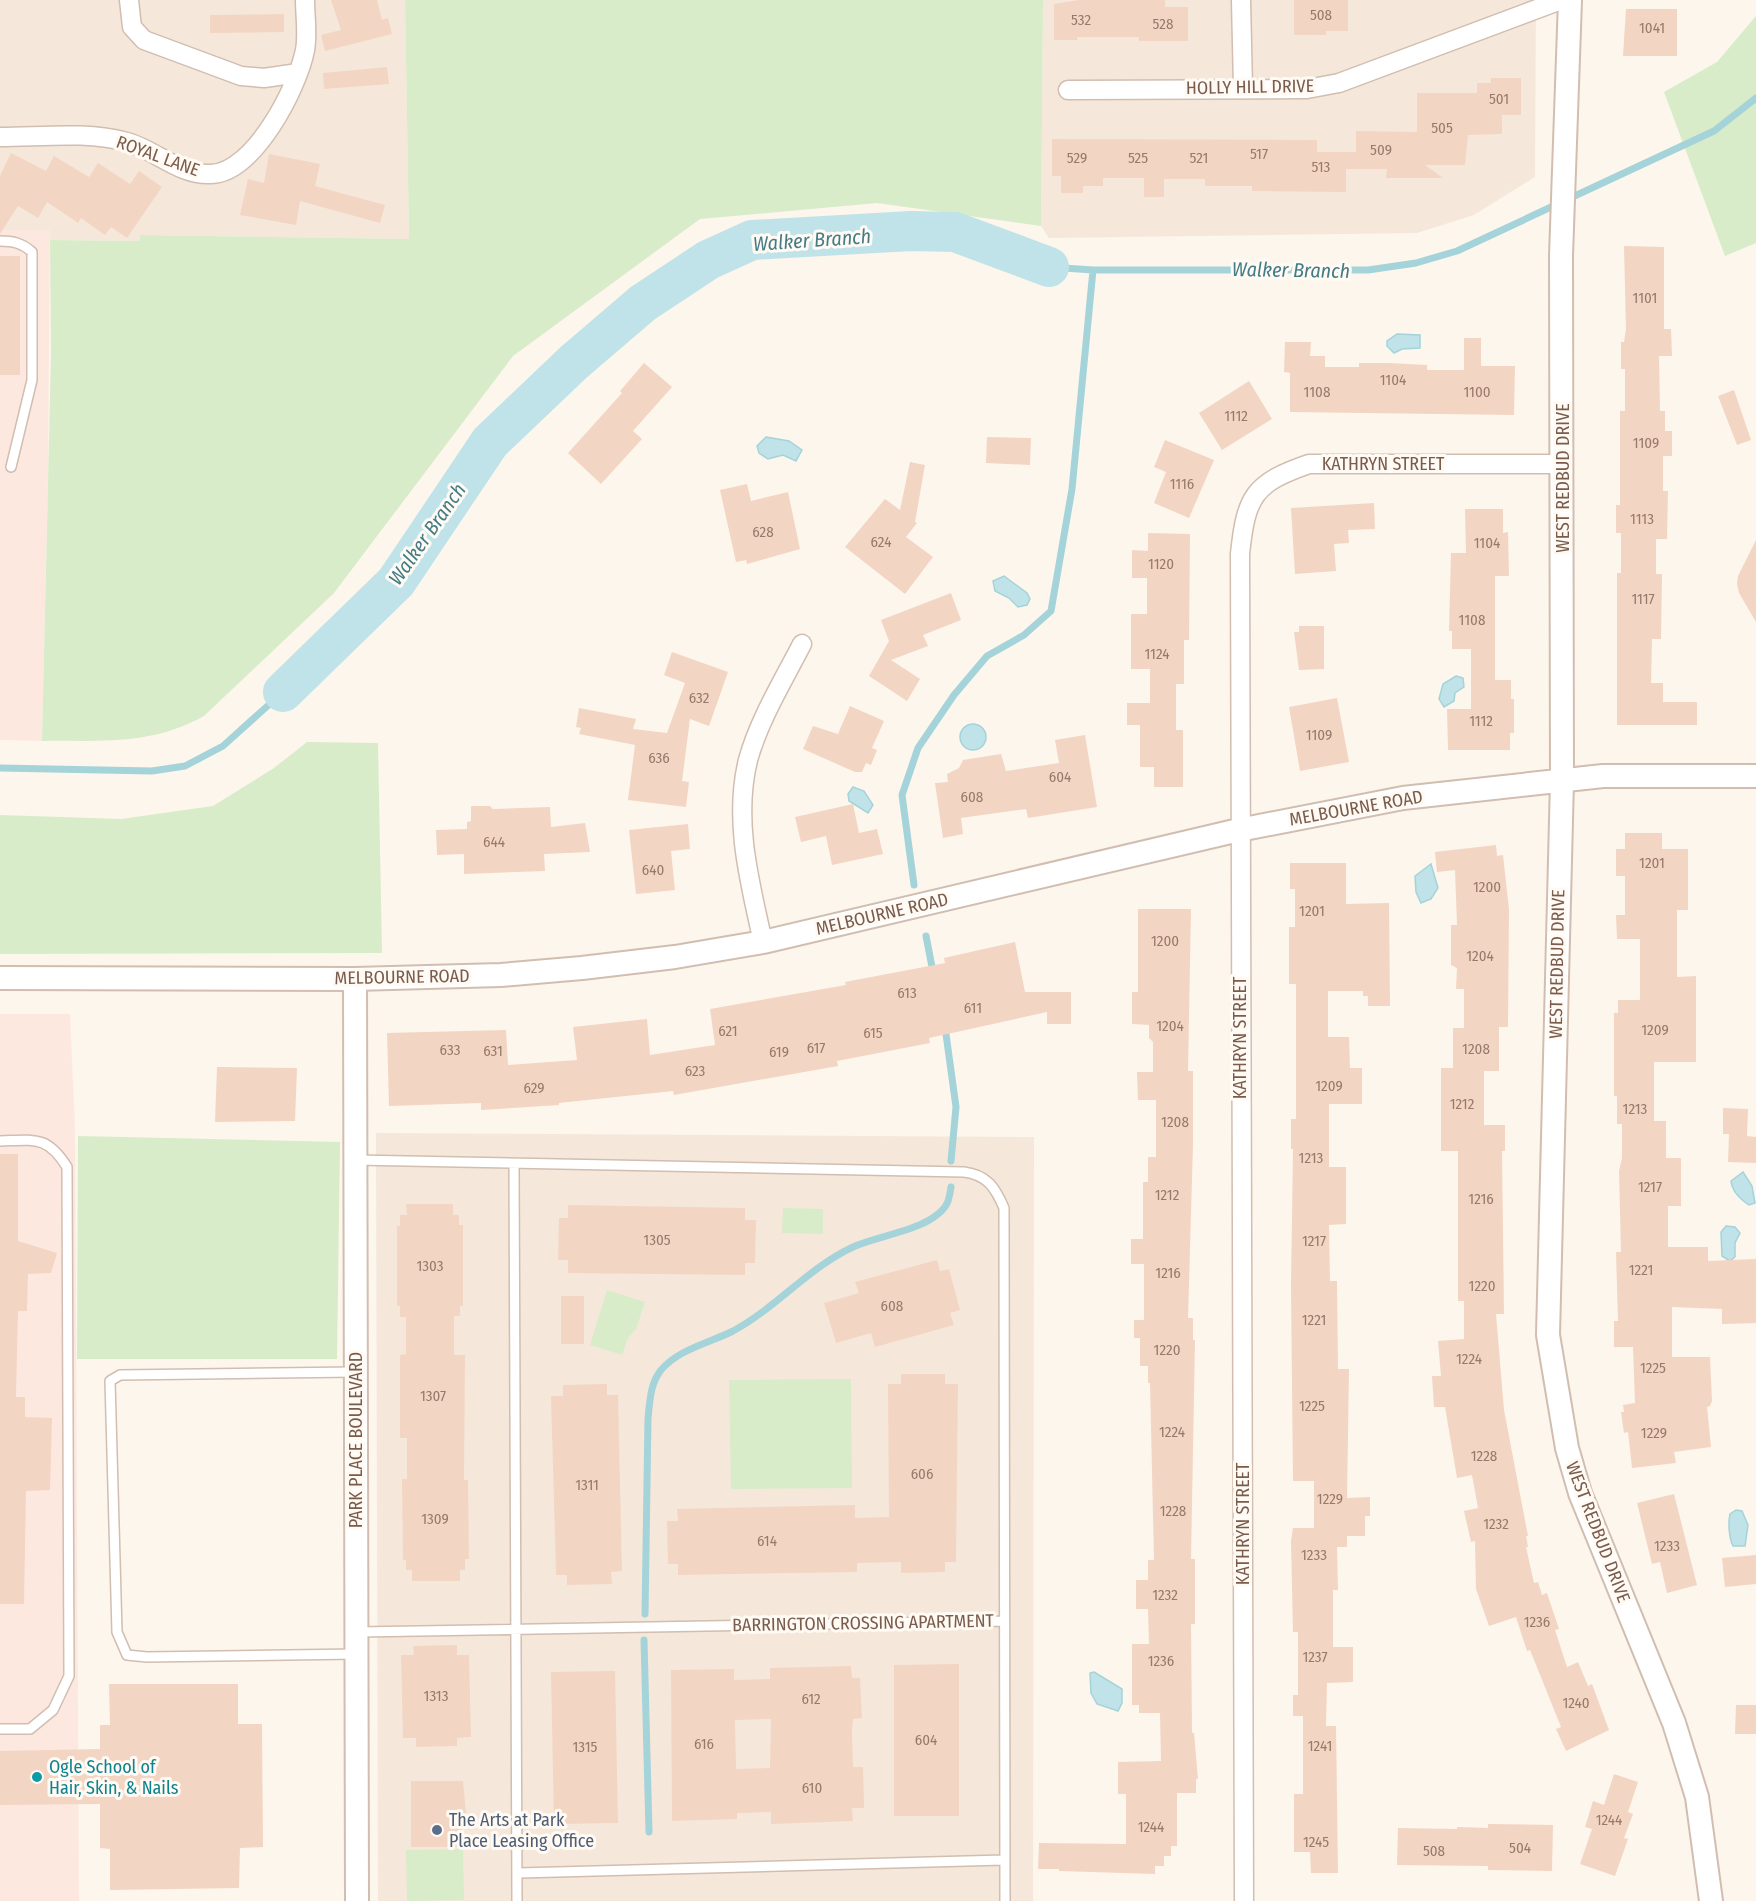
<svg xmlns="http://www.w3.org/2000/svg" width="1756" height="1901" font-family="'Fira Sans Condensed',sans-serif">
<rect width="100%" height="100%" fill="#fdf6ec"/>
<path fill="#f5e8da" d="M0,0H405L409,239L141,235L140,241L50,240V230H0Z
M1043,0H1536L1535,177L1474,215L1417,233L1049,238L1041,226Z
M376,1133L1034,1137L1033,1901H378Z"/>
<path fill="#fde8e0" d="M0,230H50L48,476L42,741L0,740Z
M0,1014H70L75,1128L79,1901H0Z"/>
<path fill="#d8ecc9" d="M405,0H1043L1041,226L877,203L700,219L513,356L334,593L204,716C150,746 101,740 42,741L51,353L50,240L140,241V235L409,239Z
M1756,16V243L1725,256L1664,92L1717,62Z
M307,742L378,743L382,953L0,954V815L121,819L213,806L274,768Z
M78,1136L340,1142L337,1359H77Z
M783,1208L823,1209V1234L782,1233Z
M607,1290L645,1302L636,1329L628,1338L622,1355L590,1345Z
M851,1379L852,1488L731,1489L729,1380Z
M463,1849L464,1900L407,1901L406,1850Z"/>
<path fill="#bfe3e8" stroke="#a5d3da" stroke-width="1.5" d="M1397,334L1420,335V348L1402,349L1394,353L1387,346V341Z
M766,437L789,441L802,450L796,461L783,455L768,459L759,453L757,446Z
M1004,576L1027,593L1030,599L1027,605L1018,607L1009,598L995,591L993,581Z
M1456,676L1463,678L1464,687L1455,693L1454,701L1444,707L1439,699L1443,684Z
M960 737a13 13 0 1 1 26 0a13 13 0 1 1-26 0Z
M853,787L864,791L873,805L868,813L849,801L848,794Z
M1431,864L1438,888L1431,899L1421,903L1416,892L1415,876Z
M1743,1172L1752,1186L1755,1203L1749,1205C1740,1199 1732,1192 1731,1181Z
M1726,1226L1735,1227L1740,1233L1735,1243V1257L1730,1261L1722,1256L1721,1232Z
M1736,1510L1742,1511L1748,1525L1745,1546H1733C1729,1538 1728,1523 1730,1514Z
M1094,1672L1122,1689V1703L1118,1711L1097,1704L1091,1693L1090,1673Z"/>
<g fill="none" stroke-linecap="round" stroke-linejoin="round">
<path stroke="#a5d3da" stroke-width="7" d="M1049,267L1093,270H1368L1416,263L1457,251L1714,131L1756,98
M0,768L152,771L185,766L223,746L283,692
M914,885L902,795L918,748L954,695L987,656L1024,635L1051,611L1072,489L1093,270
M926,936L933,972
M945,1027L956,1107L951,1161
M645,1614L648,1418C650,1401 650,1384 661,1370C679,1349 709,1343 733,1331C776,1308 808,1268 853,1247C878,1236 918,1231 938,1214C948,1206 949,1200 951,1187
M644,1640L649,1832"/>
<path stroke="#bfe3e8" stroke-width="40" d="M283,692L396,582L490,442L574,362L643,303L708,260L752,240L911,231L955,232L1049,267"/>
</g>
<path fill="#f3d5c3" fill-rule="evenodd" d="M331,0H377L382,20L388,18L392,34L325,51L321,35L341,30Z
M1079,0H1165V7H1188V41H1139V37H1077V40H1054V4Z
M1294,0H1348V31H1326V35H1294Z
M1626,9H1677V56H1623Z
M284,14V32L210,33V15Z
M387,67L389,84L324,89L323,73Z
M1491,78H1521V115H1502V134L1468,135L1465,165H1425L1443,178H1386L1387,169H1346V192L1252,191V186H1205V179H1164V197H1144V178H1103V186H1083V193H1061V176H1052V139L1317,140V152H1356V131L1417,132V93H1477V83H1491Z
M11,153L46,171L54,156L89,177L98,163L130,184L139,171L162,187L127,238L111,227L105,235L81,218L78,223L47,202L38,218L18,206L0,234V176Z
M269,154L320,164L315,186L385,205L380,223L300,201L296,225L240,215L248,179L264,183Z
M1624,246L1664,247V329H1671L1672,356H1659L1660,411H1665V431H1672V456H1663V491H1668L1667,539H1656V574H1662L1661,639H1652L1651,683H1663V702H1697V725H1617V573H1621V533H1616V505H1620V411H1625V369H1621V342H1624L1626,329Z
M0,256H20V375H0Z
M1464,338H1481V366H1515L1514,415L1290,412V373L1284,372L1285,342H1311L1310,356H1325V367H1359V363H1389L1427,365V370H1464Z
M644,363L672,387L633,431L642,439L601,484L568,453L622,393L620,391Z
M1249,381L1272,419L1222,450L1199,413Z
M1734,390L1751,440L1737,445L1718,396Z
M987,437L1031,438L1030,465L986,463Z
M1165,440L1214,460L1189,518L1154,503L1166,472L1154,467Z
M910,462L925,465L915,522L917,523L906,537L933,557L905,594L845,547L885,499L900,510Z
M747,484L751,501L788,492L800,549L747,564L746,560L736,562L720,490Z
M1374,503L1375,529L1348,530L1349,543L1334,544L1336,571L1295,574L1291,508Z
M1465,509H1503V533L1508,532L1509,576H1495V680H1511V699H1514V733H1510V750H1448L1447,709H1471V649H1452V631H1449L1451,553H1466Z
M1148,533L1190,534L1189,640H1184V684H1176V730H1183V787H1154V767H1140V725H1127V703H1150V669H1131V614H1147V578H1132V550L1148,551Z
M1756,540V622L1739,593L1737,584L1738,576Z
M951,593L961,620L923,635L928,646L891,660L920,679L907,701L869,676L889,641L881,620Z
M1299,626H1324V669L1299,670L1294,632H1299Z
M672,652L728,672L709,726L690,719L682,781L689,782L686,807L628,800L635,745L579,734L581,728L576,727L579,708L636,719L633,729L667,733L685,683L664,675Z
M1337,698L1349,762L1300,771L1289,707Z
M850,706L884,721L872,748L877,750L871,765L866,763L862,772H855L803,749L813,726L838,734Z
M1085,735L1097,807L1028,818L1026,809L961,818L963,834L943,838L935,783L948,782L947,774L959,768L963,760L1001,754L1006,771L1059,763L1055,740Z
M853,804L859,833L877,829L883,854L832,865L826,836L801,842L795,817Z
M471,806H490L493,809L550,807L551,827L585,823L590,852L544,854L545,871L464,874V854L437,855L436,830L467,829V822L471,821Z
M688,824L690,849L671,851L675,890L636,894L629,830Z
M1625,833H1662V849H1688V910H1677V977L1696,976V1062H1654V1121H1666V1158H1681V1206H1668V1247H1708V1261L1756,1259V1323L1722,1324V1309L1672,1307V1357H1710L1712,1401L1710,1406L1707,1407L1711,1447L1674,1452L1676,1463L1632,1468L1628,1432L1624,1433L1621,1412H1624L1623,1405L1635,1403L1633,1347H1614V1321H1618L1616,1252H1621L1619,1171L1622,1158V1124H1617V1096H1614V1013H1618V1000H1640V939H1617L1616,915H1625V876H1616V849H1625Z
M1496,845L1497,856L1503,855L1509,909L1508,1027H1499V1071H1484V1125H1505V1151H1502L1504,1314H1496L1504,1410L1528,1536H1526L1528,1547H1526L1534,1583L1538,1582L1542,1595L1547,1593L1559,1629L1555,1630L1567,1667L1578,1662L1588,1686L1592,1684L1609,1730L1566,1751L1556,1729L1561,1727L1530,1650L1527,1651L1516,1617L1489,1626L1476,1589L1475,1541L1471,1542L1464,1511L1478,1508L1472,1475L1457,1478L1445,1407H1434L1432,1376H1441L1438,1341L1464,1339V1301H1458V1151H1441V1068H1453V1028H1464V989H1456L1457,968L1451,965V925H1457L1455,870L1437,872L1435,852Z
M1290,863H1346V904L1389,903L1390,1006H1368V996H1363V991H1328V1037H1349L1350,1068H1362V1104H1329V1167H1346V1224L1329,1225L1330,1281H1337L1338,1369H1349L1347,1498L1370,1497V1516H1365V1536H1347V1547H1337L1338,1590H1333V1647H1353V1682L1327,1683L1326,1726H1336L1338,1873H1311L1310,1852H1294V1794H1303V1716H1293V1695H1298V1632H1293L1291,1541L1293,1528H1314V1481H1293L1291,1286L1293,1149H1291V1119H1296V984H1289V927H1295V889H1290Z
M1138,909H1191L1188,1071H1193V1144L1188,1318H1193V1340H1195L1191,1559H1195V1624H1191L1192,1733H1194L1198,1779H1196V1793H1177V1846H1171V1856H1164V1866H1155V1874L1059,1871V1869H1038L1039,1843L1126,1844V1794H1118V1762L1161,1761L1160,1713H1139V1705H1132V1644H1149L1148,1609H1136V1580H1148V1560H1154L1150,1383H1148V1366H1140V1338H1134V1320H1144V1264H1131V1239H1143V1182H1148V1157H1156V1100H1138L1137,1072H1153V1042L1149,1038V1025L1132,1024V992H1138Z
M1015,942L1025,992H1071V1024H1047V1012L929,1038L930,1043L837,1061L838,1066L674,1095L673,1091L559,1103V1105L481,1110V1103L389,1106L387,1033L506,1030L508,1065L577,1060L573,1027L647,1019L650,1055L715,1045L710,1009L846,985L845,982L945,963L944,958Z
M217,1067L297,1068L295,1121L215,1122Z
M1723,1108L1748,1109L1747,1136L1756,1137V1163L1728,1162L1729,1134H1723Z
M0,1154H18V1241L57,1253L51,1273L28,1274L27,1311H18L16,1397H25V1417L52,1418L50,1490L26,1491L24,1604H0Z
M406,1204H453V1215H459V1225H463V1306H460V1316H454V1355H465L464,1480H468L469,1559H465V1570H460V1581H412V1570H406V1560H403L402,1479H407V1438H400V1355L406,1354V1317H400V1306H397V1226H400V1215H407Z
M568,1205L745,1208V1220H756L755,1263H745V1275L568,1273V1260H558L559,1218H568Z
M937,1260L940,1271L949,1269L960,1310L950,1313L954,1325L875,1347L871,1333L836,1343L824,1303L859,1293L855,1282Z
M561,1296H584V1344H561Z
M901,1374H945V1384H958L956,1562H945V1572L901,1573V1562L857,1563V1572L678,1575V1564H668L667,1521H678L677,1509L855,1505V1518L889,1517L888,1384H901Z
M607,1384V1395H618L622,1571L611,1572L612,1584L567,1585V1575H556L551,1396H563V1385Z
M1674,1494L1697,1585L1667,1593L1660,1562L1652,1564L1637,1503Z
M1756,1555V1584L1725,1587L1722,1558Z
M457,1645V1655H469L471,1737L457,1738V1746L416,1747V1738H403L401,1655H414L413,1646Z
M959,1664V1816H894V1665Z
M851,1666L852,1678H860L862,1718L853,1719L852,1731L853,1767H863L864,1808H852L853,1821L771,1824V1812L737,1813V1819L672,1821L671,1670L734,1669V1680L770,1679V1668ZM771,1719L770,1768L736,1769L735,1720Z
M615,1671L618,1823L554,1824L551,1672Z
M109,1684H238V1724H262L263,1847L240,1848L239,1888L110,1890V1849L100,1848V1804L0,1805V1751L100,1749V1725H110Z
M1736,1705H1756V1734H1735Z
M1614,1774L1638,1782L1628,1812L1633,1814L1624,1838L1628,1839L1615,1876L1580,1864L1592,1829L1585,1827L1593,1801L1604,1805Z
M411,1781H463L466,1813H462V1847H411Z
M1488,1824L1553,1825L1552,1871L1488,1870V1866L1397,1865L1398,1828L1457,1829V1827L1488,1828Z"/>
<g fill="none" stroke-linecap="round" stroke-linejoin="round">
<g stroke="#d1beb0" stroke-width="12">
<path id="service" d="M0,241C13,241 22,243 32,252V380L11,467
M0,1141C34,1140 47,1135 67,1167L69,1676L53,1710L30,1729H0
M355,1160L964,1172C987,1175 995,1187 1004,1208L1005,1901
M514,1165L517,1901
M355,1372L120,1375L110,1381L117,1632L127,1655L147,1657L356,1654
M358,1632L1003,1621
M519,1873L1004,1860"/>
</g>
<g stroke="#d1beb0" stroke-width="21">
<path id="minor" d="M129,0L132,27L144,40L241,76L264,78L298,73
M1241,0L1243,88
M1068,90L1307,89L1339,83L1561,0
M0,137C41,137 87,131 127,142C156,150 180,176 211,174C254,173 298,87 305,50C308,34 305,16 305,0
M763,942C750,883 733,821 748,760C759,720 783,681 802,644
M1244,1901L1240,554C1246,496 1254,483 1309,464H1563"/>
</g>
<g stroke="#d1beb0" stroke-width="26">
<path id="tertiary" d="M1570,0L1561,256L1562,781L1548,1335L1567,1448L1580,1493L1674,1723L1697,1797L1711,1901
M0,978L355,979L501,975L582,968L675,957L763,942L1239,830L1403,798L1603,776H1756
M355,979L357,1901"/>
</g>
<use href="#service" stroke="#fff" stroke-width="9"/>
<use href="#minor" stroke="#fff" stroke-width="18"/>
<use href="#tertiary" stroke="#fff" stroke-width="22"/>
</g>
<circle fill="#0f9aa8" stroke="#fffaf3" stroke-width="2" cx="37" cy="1777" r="6"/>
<circle fill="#5c6f8a" stroke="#fffaf3" stroke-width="2" cx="437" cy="1830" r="6"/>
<g text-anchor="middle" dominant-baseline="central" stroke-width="6" stroke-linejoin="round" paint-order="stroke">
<g font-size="15" fill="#987a6a">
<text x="1321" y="15">508</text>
<text x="1081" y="20">532</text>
<text x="1163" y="24">528</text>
<text x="1652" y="28">1041</text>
<text x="1499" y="99">501</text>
<text x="1442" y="128">505</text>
<text x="1381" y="150">509</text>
<text x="1259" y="154">517</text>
<text x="1077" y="158">529</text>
<text x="1138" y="158">525</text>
<text x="1199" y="158">521</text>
<text x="1321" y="167">513</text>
<text x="1645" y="298">1101</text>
<text x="1393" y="380">1104</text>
<text x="1317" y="392">1108</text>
<text x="1477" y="392">1100</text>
<text x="1236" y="416">1112</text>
<text x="1646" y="443">1109</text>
<text x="1182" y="484">1116</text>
<text x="1642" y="519">1113</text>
<text x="763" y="532">628</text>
<text x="881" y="542">624</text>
<text x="1487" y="543">1104</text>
<text x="1161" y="564">1120</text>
<text x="1643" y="599">1117</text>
<text x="1472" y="620">1108</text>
<text x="1157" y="654">1124</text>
<text x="699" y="698">632</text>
<text x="1481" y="721">1112</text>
<text x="1319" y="735">1109</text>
<text x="659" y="758">636</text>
<text x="1060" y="777">604</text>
<text x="972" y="797">608</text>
<text x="494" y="842">644</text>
<text x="1652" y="863">1201</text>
<text x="653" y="870">640</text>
<text x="1487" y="887">1200</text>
<text x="1312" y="911">1201</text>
<text x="1165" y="941">1200</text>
<text x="1480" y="956">1204</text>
<text x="907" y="993">613</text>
<text x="973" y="1008">611</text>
<text x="1170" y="1026">1204</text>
<text x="1655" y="1030">1209</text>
<text x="728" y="1031">621</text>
<text x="873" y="1033">615</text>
<text x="816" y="1048">617</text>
<text x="1476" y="1049">1208</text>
<text x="450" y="1050">633</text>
<text x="493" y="1051">631</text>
<text x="779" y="1052">619</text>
<text x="695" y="1071">623</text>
<text x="1329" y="1086">1209</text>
<text x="534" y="1088">629</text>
<text x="1462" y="1104">1212</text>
<text x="1635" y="1109">1213</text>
<text x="1175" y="1122">1208</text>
<text x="1311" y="1158">1213</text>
<text x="1650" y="1187">1217</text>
<text x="1167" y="1195">1212</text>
<text x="1481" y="1199">1216</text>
<text x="657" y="1240">1305</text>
<text x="1314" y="1241">1217</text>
<text x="430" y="1266">1303</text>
<text x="1641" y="1270">1221</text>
<text x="1168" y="1273">1216</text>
<text x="1482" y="1286">1220</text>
<text x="892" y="1306">608</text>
<text x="1314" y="1320">1221</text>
<text x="1167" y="1350">1220</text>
<text x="1469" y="1359">1224</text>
<text x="1653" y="1368">1225</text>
<text x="433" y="1396">1307</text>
<text x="1312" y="1406">1225</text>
<text x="1172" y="1432">1224</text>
<text x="1654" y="1433">1229</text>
<text x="1484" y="1456">1228</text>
<text x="922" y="1474">606</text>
<text x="587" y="1485">1311</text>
<text x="1330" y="1499">1229</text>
<text x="1173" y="1511">1228</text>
<text x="435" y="1519">1309</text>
<text x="1496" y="1524">1232</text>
<text x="767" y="1541">614</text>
<text x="1667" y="1546">1233</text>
<text x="1314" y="1555">1233</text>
<text x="1165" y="1595">1232</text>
<text x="1537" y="1622">1236</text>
<text x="1315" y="1657">1237</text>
<text x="1161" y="1661">1236</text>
<text x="436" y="1696">1313</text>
<text x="811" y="1699">612</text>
<text x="1576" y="1703">1240</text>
<text x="926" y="1740">604</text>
<text x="704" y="1744">616</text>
<text x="1320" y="1746">1241</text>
<text x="585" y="1747">1315</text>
<text x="812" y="1788">610</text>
<text x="1609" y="1820">1244</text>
<text x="1151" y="1827">1244</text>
<text x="1316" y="1842">1245</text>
<text x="1520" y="1848">504</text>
<text x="1434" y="1851">508</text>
</g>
<g font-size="18" fill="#7a5c4d" stroke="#fffaf3">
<text transform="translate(1250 87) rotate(-1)">HOLLY HILL DRIVE</text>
<text transform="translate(158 156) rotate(20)">ROYAL LANE</text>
<text x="1383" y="464">KATHRYN STREET</text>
<text transform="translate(1563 478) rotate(-90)">WEST REDBUD DRIVE</text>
<text transform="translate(1356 808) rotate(-10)">MELBOURNE ROAD</text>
<text transform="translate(882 914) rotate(-13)">MELBOURNE ROAD</text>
<text transform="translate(1557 964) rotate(-89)">WEST REDBUD DRIVE</text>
<text transform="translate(402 977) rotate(-1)">MELBOURNE ROAD</text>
<text transform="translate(1240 1038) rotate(-90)">KATHRYN STREET</text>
<text transform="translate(356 1440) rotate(-90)">PARK PLACE BOULEVARD</text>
<text transform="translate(1243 1524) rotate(-90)">KATHRYN STREET</text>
<text transform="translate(1598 1532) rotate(69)">WEST REDBUD DRIVE</text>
<text transform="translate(863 1623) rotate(-1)">BARRINGTON CROSSING APARTMENT</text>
</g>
<g font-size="18" fill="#0d838f" stroke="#fffaf3" text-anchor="start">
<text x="49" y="1767">Ogle School of<tspan x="49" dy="21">Hair, Skin, &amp; Nails</tspan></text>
</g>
<g font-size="18" fill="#4e5e75" stroke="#fffaf3" text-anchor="start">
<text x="449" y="1820">The Arts at Park<tspan x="449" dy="21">Place Leasing Office</tspan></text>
</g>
<g font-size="20" font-style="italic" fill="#437c86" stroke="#fffaf3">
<text transform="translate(812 240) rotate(-4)">Walker Branch</text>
<text transform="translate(1291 270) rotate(1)">Walker Branch</text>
<text transform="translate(427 534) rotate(-55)">Walker Branch</text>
</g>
</g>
</svg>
